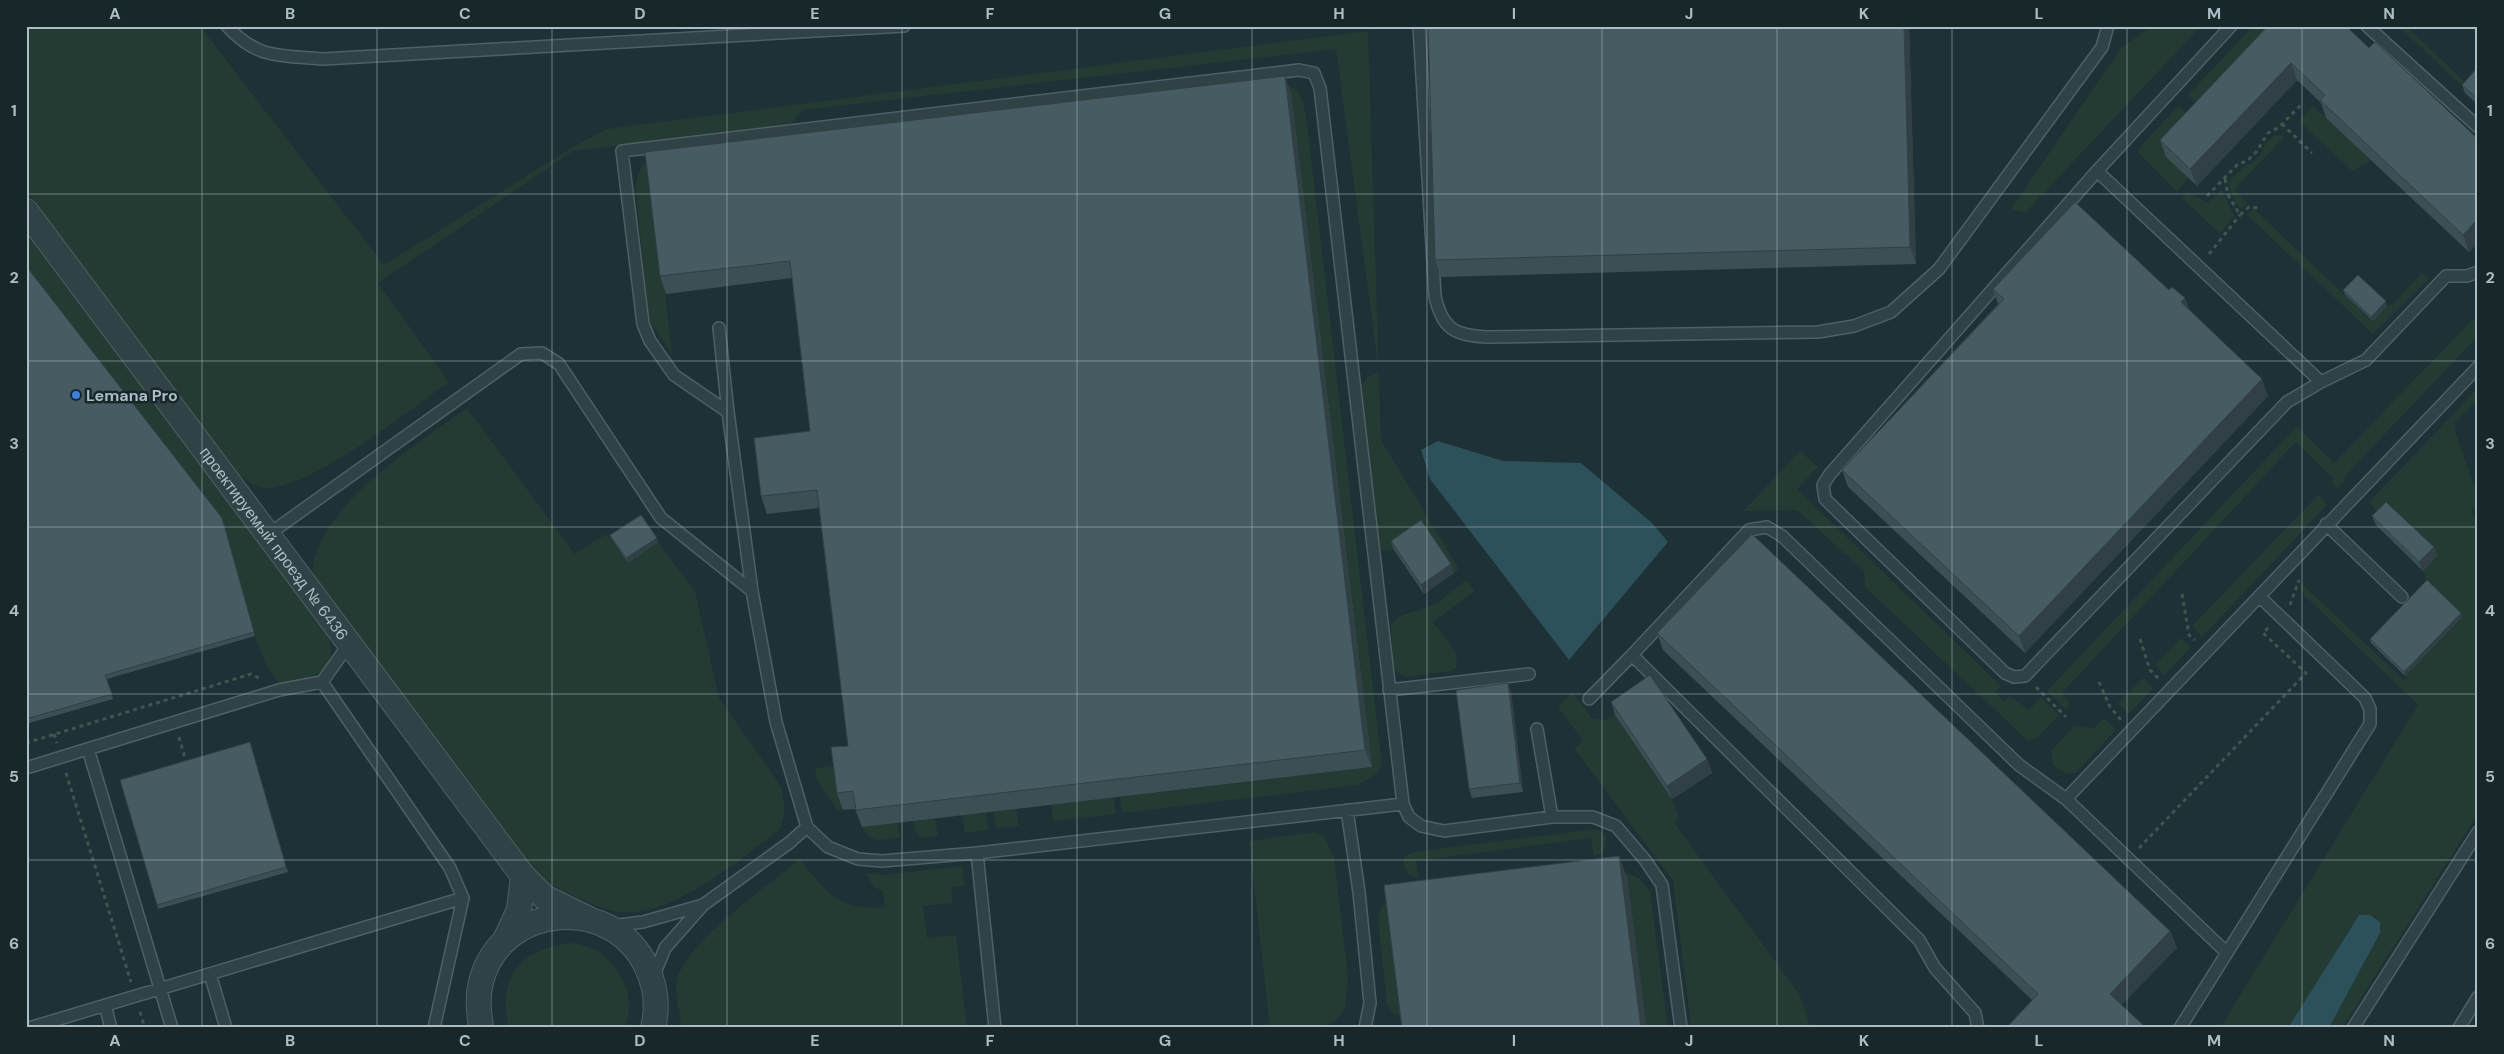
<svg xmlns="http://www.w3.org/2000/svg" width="2504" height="1054" font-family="'DM Sans',sans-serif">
<rect width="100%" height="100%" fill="#1e3136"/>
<path fill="#233b32" d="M26,26H200L384,265L576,145L607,129L1368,31L1381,440L1459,569L1454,573L1424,529L1394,550L1382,551L1380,547L1361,385L1369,376L1379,372L1336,49L802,110L791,124L573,151L378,283L449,382C410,410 310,490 264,488C254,487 246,479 238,473L26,190Z
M2152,26H2201L2025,213L2011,209L2121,48Z
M2253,26H2290L2207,114L2188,95Z
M2398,26H2406L2466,83L2463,87Z
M1273,84C1298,85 1301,92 1306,115L1382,765L1376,774L1358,785L1122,813L1120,797L1372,767L1291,94L651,170L672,354L649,320L635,185L640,169L648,159Z
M2178,106L2198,124L2168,155L2188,178L2177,192L2138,152L2141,146Z
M2313,106L2371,159L2366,164L2352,171L2299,121Z
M2274,135L2285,136L2234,190L2248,203L2241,209L2235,202L2228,182L2246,165L2252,163L2262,153L2264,144Z
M2222,189L2234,216L2220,234L2181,197L2187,192L2208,203Z
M2254,209L2372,321L2387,306L2393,304L2422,273L2429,279L2373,334L2246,214Z
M26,226L329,638C340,675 308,679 281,685C267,673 261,653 255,636L26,268Z
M2478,319V336L2346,475L2345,481L2337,488L2331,482L2334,479L2296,442L2062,693L2070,703L2066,710L2047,691L2297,426L2334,463L2471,321Z
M2475,391H2478V399L2455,422V431L2478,497V507L2471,510L2478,527V814L2342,1028H2329L2380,933L2359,915L2288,1028H2220L2418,705L2305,596L2300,590L2301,583L2405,681L2428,584L2423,571L2369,502Z
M467,408L575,554L606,534L628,563L658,542L695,591L719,698L780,785C785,799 787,817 779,830C740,859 666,923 614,911C585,904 559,888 533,875L312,574C315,507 417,444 467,408Z
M1800,451L1818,467L1797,489L2001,686L1995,692L2004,701L2010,696L2029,710L2041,697L2059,715L2037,738L2028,741L1865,587L1864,571L1797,510L1743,511Z
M2319,494L2327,505L2202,637L2192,626Z
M1466,580L1475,591L1433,622L1457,654L1456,668L1451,671L1405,677L1398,673L1393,666L1391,624L1398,617L1436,604Z
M2181,638L2191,647L2165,675L2155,665Z
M2143,678L2153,688L2129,714L2118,703Z
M1572,692L1592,718L1605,720L1615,715L1672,799L1678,815L1675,824L1800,995L1810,1027L1691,1028L1673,881L1574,748L1583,741L1558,707Z
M2104,718L2116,730L2076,772L2067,774L2053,765L2051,751L2074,726L2094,728Z
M838,765L843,810L836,809L815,776L816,768Z
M1113,797L1116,814L1053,821L1051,805Z
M1016,809L1019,826L996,828L993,812Z
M986,813L989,830L965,833L962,815Z
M935,819L938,836L921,838L915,831L913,821Z
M897,823L900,837C881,839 872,846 862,827Z
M1598,829L1607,837L1603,853L1594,856L1591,838L1416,861L1418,878L1410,876L1403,864L1405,856L1413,852Z
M1315,832L1324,836L1334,857L1348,977L1345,1008L1338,1018L1327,1025L1306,1028H1270L1249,841Z
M800,859C825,892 840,911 885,907L883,890L874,888L866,873L883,875L962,866L965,886L951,888L953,903L923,906L927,938L956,935L967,1028H681C681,1015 673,988 677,978C693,936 765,888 800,859Z
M1621,870L1640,879L1650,891L1668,1028H1647L1628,880L1406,1015C1396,1017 1393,1014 1387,1005L1378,919L1381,907L1387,901Z
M574,943C581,945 590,947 596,950C621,966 638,999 624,1028H509C496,976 522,947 574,943Z"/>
<path fill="#2d515a" d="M1438,441L1503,461L1581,463L1652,523L1668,542L1569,660L1430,479L1421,450Z
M2359,915H2370L2380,922V933L2329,1028H2288Z"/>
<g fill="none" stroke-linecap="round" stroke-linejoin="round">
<g stroke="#4f6065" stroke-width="14">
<path id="service" d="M227,26C258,60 281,55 323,59L904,26
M1419,26L1435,296C1442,329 1455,336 1489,337L1818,332L1854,326L1891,312L1939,269L2102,47L2108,26
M2231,26L2097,171L1830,474L1823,485L1825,499L2005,673L2014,677L2025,676L2287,402L2321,382L2366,360L2446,276H2467L2478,272
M2367,26L2478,127
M2097,171L2321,382
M719,328L728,412
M2326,524L2402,597
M269,534L521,354L542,353L559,364L661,518L752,591
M322,682L450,868L463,898L434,1028
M1389,690L1529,674
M1589,699L1632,655
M1537,729L1552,817
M88,749L172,1028
M26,768L279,690L322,682L349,644
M2066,799L2478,367
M1403,804L977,853L882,861L858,859L828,847L807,827L776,722L752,591L728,412L674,375L650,341L643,324L622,151L1299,70L1314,73L1320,88L1403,804L1409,817L1421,826L1444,831L1552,817H1593L1616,826L1645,860L1662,885L1681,1028
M1347,810L1359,892L1370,1003L1365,1028
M977,853L995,1028
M610,926L643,922L703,905
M210,974L226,1028
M653,978L665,948L703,905L789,843L807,827
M105,1005L111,1028
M29,1028L463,898
M1978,1028L1975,1013L1935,968L1919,940L1632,655L1749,530L1767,527L1782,536L2019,765L2066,799L2227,953
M2180,1028L2370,724V709L2365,698L2259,596
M2353,1028L2478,832
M2459,1028L2478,997"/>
</g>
<g stroke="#4f6065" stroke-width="26">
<g id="minor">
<path id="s1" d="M26,211L523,876L544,897L587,918"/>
<path d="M505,940L519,910L523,876"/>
<path d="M481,1028C479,1012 477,998 481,982C501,902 614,894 647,968C656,987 658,1008 653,1028"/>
</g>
</g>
<path stroke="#3f564f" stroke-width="3" stroke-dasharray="4 4" stroke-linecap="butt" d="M2282,124L2312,153
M2225,179L2228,195L2240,215L2249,207L2259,208
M2207,196L2238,164L2247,161L2256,152L2268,133L2278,128L2302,104
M2209,254L2240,215
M2182,594L2189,635L2195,640
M2290,605L2299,580
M2140,639L2150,670L2160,680
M2099,682L2110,707L2121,720
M2036,687L2066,717
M54,734L57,743
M179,737L187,765
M26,743L251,674L259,678
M66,773L131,982
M2139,848L2306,673L2263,633L2269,627
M140,1012L145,1028"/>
<use href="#service" stroke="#314246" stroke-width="11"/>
<use href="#minor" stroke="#314246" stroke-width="24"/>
</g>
<path fill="#3c4f54" d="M1909,26L1916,264L1441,277L1435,260Z
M2268,26L2369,48L2478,139L2469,252L2326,118L2321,103L2297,80L2197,186L2166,157L2160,140Z
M2478,67V105L2465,93L2462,85Z
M1291,93L1372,767L862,827L855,809L843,810L837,793L848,746L819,508L767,514L761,496L810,431L792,278L666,294L660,276Z
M26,266L224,523L255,636L107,679L113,699L26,724Z
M1993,289L2169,290L2185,298L2189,309L2268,396L2025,653L1848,487L1842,470L1998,304Z
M2343,290L2387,306L2373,321L2345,295Z
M2372,516L2434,547L2437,556L2423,571L2376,525Z
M610,535L658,542L628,563L612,540Z
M1391,541L1454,573L1424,594L1394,550Z
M2461,613L2462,617L2405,676L2371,643L2370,639Z
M1657,633L2170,931L2177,948L2032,1000L1663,650Z
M1508,683L1511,692L1523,792L1472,798L1469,789Z
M1611,702L1707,759L1712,773L1672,799L1615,715Z
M250,742L288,872L158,909L157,905Z"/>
<path fill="#314045" d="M1904,26H1909L1916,264L1910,247Z
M2291,63L2297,80L2197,186L2190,169Z
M1285,76L1291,93L1372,767L1365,750Z
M2478,219V243L2469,252L2463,235Z
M2185,298L2191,316L2181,302Z
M2386,301L2387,306L2373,321L2371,317Z
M2262,379L2268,396L2025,653L2019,636Z
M657,538L658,542L628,563L626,558Z
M2434,547L2437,556L2423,571L2419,562Z
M1451,564L1454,573L1424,594L1421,585Z
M2461,613L2462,617L2405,676L2404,672Z
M1508,683L1511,692L1523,792L1520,783Z
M1707,759L1712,773L1672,799L1667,786Z
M1619,856L1628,880L1647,1028H1641Z
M2170,931L2177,948L2116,1011L2110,994Z"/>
<path fill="#465c62" stroke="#314045" d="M1428,26H1904L1910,247L1435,260Z
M2268,26H2346L2369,48L2375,42L2478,139V219L2463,235L2320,100L2325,95L2291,63L2190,169L2160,140Z
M2478,67V99L2462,85Z
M1285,76L1365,750L856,810L853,791L837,793L831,747L848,746L817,490L761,496L754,438L810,431L790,261L660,276L645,152Z
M2075,202L2169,290L2172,287L2185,298L2181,302L2262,379L2019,636L1842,470L2004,299L1993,289Z
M26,266L222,518L254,632L105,675L112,694L26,719Z
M2358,275L2386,301L2371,317L2343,290Z
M2386,502L2434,547L2419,562L2372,516Z
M641,515L657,538L626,558L610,535Z
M1421,520L1451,564L1421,585L1391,541Z
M1752,534L2170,931L2110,994L2143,1025L2141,1028H2006L2038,994L1657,633Z
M2427,580L2461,613L2404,672L2370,639Z
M1650,675L1707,759L1667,786L1611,702Z
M1508,683L1520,783L1469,789L1456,690Z
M250,742L286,867L157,905L120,780Z
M1619,856L1641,1028H1402L1384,885Z"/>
<path fill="none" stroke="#abbec4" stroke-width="1" stroke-opacity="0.55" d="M202,26V1028M377,26V1028M552,26V1028M727,26V1028M902,26V1028M1077,26V1028M1252,26V1028M1427,26V1028M1602,26V1028M1777,26V1028M1952,26V1028M2127,26V1028M2302,26V1028M26,194H2478M26,361H2478M26,527H2478M26,694H2478M26,860H2478"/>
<circle fill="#3f7fe0" stroke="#17272a" stroke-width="2" cx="76" cy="395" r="5"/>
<g text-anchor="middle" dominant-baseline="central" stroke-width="5" stroke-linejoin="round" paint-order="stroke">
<g font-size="16" font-weight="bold" fill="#abbec4" stroke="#17272a" text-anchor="start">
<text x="86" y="395">Lemana Pro</text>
</g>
<g font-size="16" fill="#abbec4" stroke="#17272a">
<text stroke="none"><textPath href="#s1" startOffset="415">проектируемый проезд № 6436</textPath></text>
</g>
</g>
<rect width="2504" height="1054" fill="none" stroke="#17272a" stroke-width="55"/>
<rect x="28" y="28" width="2448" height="998" fill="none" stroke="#abbec4" stroke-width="2"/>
<g font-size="16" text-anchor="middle" font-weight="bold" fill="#abbec4">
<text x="115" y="19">A</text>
<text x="290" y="19">B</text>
<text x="465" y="19">C</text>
<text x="640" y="19">D</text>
<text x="815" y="19">E</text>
<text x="990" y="19">F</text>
<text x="1165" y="19">G</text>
<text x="1339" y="19">H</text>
<text x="1514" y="19">I</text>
<text x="1689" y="19">J</text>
<text x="1864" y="19">K</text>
<text x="2039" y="19">L</text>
<text x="2214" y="19">M</text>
<text x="2389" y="19">N</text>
<text x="14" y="116">1</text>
<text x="2490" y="116">1</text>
<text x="14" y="283">2</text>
<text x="2490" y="283">2</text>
<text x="14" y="449">3</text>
<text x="2490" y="449">3</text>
<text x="14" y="616">4</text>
<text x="2490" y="616">4</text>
<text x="14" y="782">5</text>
<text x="2490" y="782">5</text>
<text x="14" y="949">6</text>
<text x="2490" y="949">6</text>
<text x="115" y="1046">A</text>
<text x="290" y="1046">B</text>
<text x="465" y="1046">C</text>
<text x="640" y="1046">D</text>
<text x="815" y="1046">E</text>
<text x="990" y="1046">F</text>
<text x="1165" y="1046">G</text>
<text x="1339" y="1046">H</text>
<text x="1514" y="1046">I</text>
<text x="1689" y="1046">J</text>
<text x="1864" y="1046">K</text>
<text x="2039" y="1046">L</text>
<text x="2214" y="1046">M</text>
<text x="2389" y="1046">N</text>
</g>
</svg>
